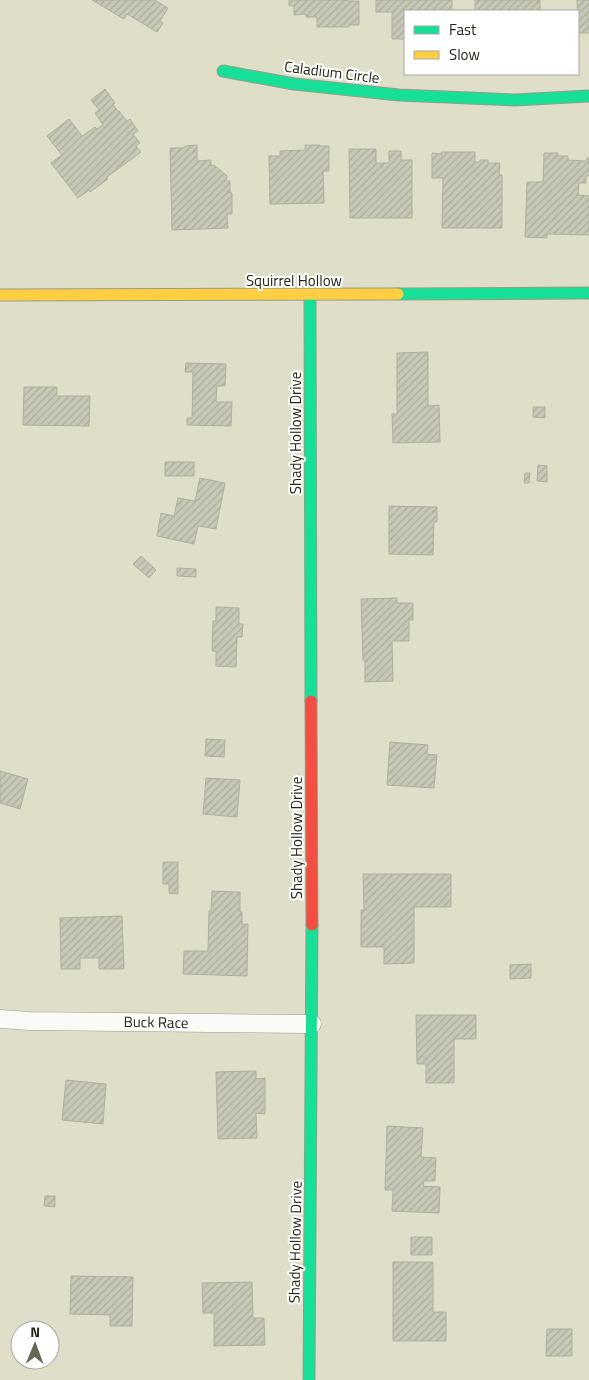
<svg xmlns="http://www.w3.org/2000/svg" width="589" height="1380" font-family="'Titillium Web',sans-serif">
<defs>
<pattern id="building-hatch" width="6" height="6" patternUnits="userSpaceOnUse" patternTransform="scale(1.25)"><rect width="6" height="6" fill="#c8c8b7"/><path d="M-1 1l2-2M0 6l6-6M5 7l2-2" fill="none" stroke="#acac9d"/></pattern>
</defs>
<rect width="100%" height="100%" fill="#dfdfc9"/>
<path fill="url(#building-hatch)" stroke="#afaf9e" d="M92,0H155L168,8L160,21L163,23L157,32L127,14L124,19Z
M289,0H348V1H359V25H349V27H317V17H306V14L294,15V6H289Z
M376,0H452V11H405V39H392V12H376Z
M475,0H540V11H475Z
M577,0H589V33H578Z
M105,89L115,103L113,105L118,111H119L127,121L130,119L138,131L133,134L140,143L136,146L141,152L107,177L108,179L90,192L89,190L78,198L51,163L62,155L47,136L69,119L82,136L95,127L97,129L103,125L95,113L99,110L91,100Z
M197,145V161L211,160V166L214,165L227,176L226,181H230V193H232V214H227L228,228L172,230L170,148H184L185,146Z
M305,145H320V146H329V171H323L324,203L270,204L269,156H280V151L305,150Z
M349,149H376V163H389V151H401V160H412V218H350Z
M441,152H475V162H480V160H488V163H500L499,175H502V228H442L443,178H432V153L442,154Z
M544,153H558V156H568V160L586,161L587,158H589V176H586V183H579L578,195L589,196V235L547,234V238L525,237L527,182H543Z
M428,352V406L439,405L440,442L393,443L392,414H397V353Z
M186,363L226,364L225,386H217L216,402H232L231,426L187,425V418H192L193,372H185Z
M24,387H57V396H90L89,426L23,425Z
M533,407H545V418L533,417Z
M165,462H194V476H165Z
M538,465L547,466V482L537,481Z
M525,473H530L529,483H524Z
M200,478L225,483L216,529L198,526L194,544L157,536L161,513L174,516L178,498L195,501Z
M389,506L437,507V522H434L433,555L389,554Z
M141,556L156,570L149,578L133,564Z
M177,568L196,569V577L177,576Z
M397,598V603H413V620H409V641H392L393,681L365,682V660H363L361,599Z
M216,607L239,608V624H243L242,637H237L236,667L216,666V651H212L213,621H216Z
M206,739L225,740L224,757L205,756Z
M390,742L428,745L427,754L437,755L434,788L387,785Z
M0,771L28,779L20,809L0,803Z
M206,778L240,780L237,817L203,814Z
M163,862H178V894L169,893V884H163Z
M363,874H451V907H414V963L384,964V947H361V910H364Z
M212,891L240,892V912H242V924H248L247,976L183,974L184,951H208L209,911H211Z
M122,916L124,969H99V958H80V969H61L60,918Z
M531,964V978L510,979V965Z
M416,1015H476V1039H454V1083H426V1064H417Z
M256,1071V1079L265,1078V1114L256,1113L257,1138L218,1139L216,1072Z
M66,1080L106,1084L103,1124L62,1120Z
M387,1126L423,1128L421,1157L436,1158L435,1181H424L423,1186L440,1187L439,1213L392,1211L393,1190H385Z
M45,1196H55V1207L44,1206Z
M411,1237H432V1255H411Z
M393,1262H433V1312H446V1341H393Z
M71,1276L133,1277L132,1326H110V1315L70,1314Z
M252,1282L253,1318H264L265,1345L214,1346V1313H203L202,1283Z
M547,1329H572V1356H546Z"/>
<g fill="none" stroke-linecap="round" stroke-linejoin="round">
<g stroke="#9a9a89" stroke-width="19">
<path id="street" d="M0,1019L29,1021L312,1024"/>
</g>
<g stroke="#9a9a89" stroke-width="13">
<path id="fast" d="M223,71L294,84L399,95L515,100L589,96
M398,294L589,293
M310,295L311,701
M309,1380L312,925"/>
</g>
<g stroke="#9a9a89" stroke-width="13">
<path id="slow" d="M0,295L398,294"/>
</g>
<g stroke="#9a9a89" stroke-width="13">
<path id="jam" d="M311,701L312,925"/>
</g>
<use href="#street" stroke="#fafaf7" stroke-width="18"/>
<use href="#fast" stroke="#16e098" stroke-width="11"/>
<use href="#slow" stroke="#ffcf43" stroke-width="11"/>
<use href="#jam" stroke="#f24e42" stroke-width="11"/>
</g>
<g text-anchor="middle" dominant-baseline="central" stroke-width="4" stroke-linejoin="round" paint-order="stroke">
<g font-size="15" fill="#262617" stroke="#fff">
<text transform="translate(332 72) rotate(7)">Caladium Circle</text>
<text x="294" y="280">Squirrel Hollow</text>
<text transform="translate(295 433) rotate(-90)">Shady Hollow Drive</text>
<text transform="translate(296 838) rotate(-90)">Shady Hollow Drive</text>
<text transform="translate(156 1022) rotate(1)">Buck Race</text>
<text transform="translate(295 1242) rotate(-89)">Shady Hollow Drive</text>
</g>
</g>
<rect x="404" y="10" width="175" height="65" fill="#ffffff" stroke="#a8a8a2"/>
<rect x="414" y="26" width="25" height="8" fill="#16e098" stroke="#a8a8a2"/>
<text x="449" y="35" font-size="15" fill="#262617">Fast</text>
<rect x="414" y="51" width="25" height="8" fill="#ffcf43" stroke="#a8a8a2"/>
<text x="449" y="60" font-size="15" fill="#262617">Slow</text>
<g transform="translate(35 1345) rotate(1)"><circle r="24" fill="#ffffff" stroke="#a8a8a2"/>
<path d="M0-4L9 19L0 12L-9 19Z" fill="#676755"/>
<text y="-8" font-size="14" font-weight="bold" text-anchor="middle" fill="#262617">N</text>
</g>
</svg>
